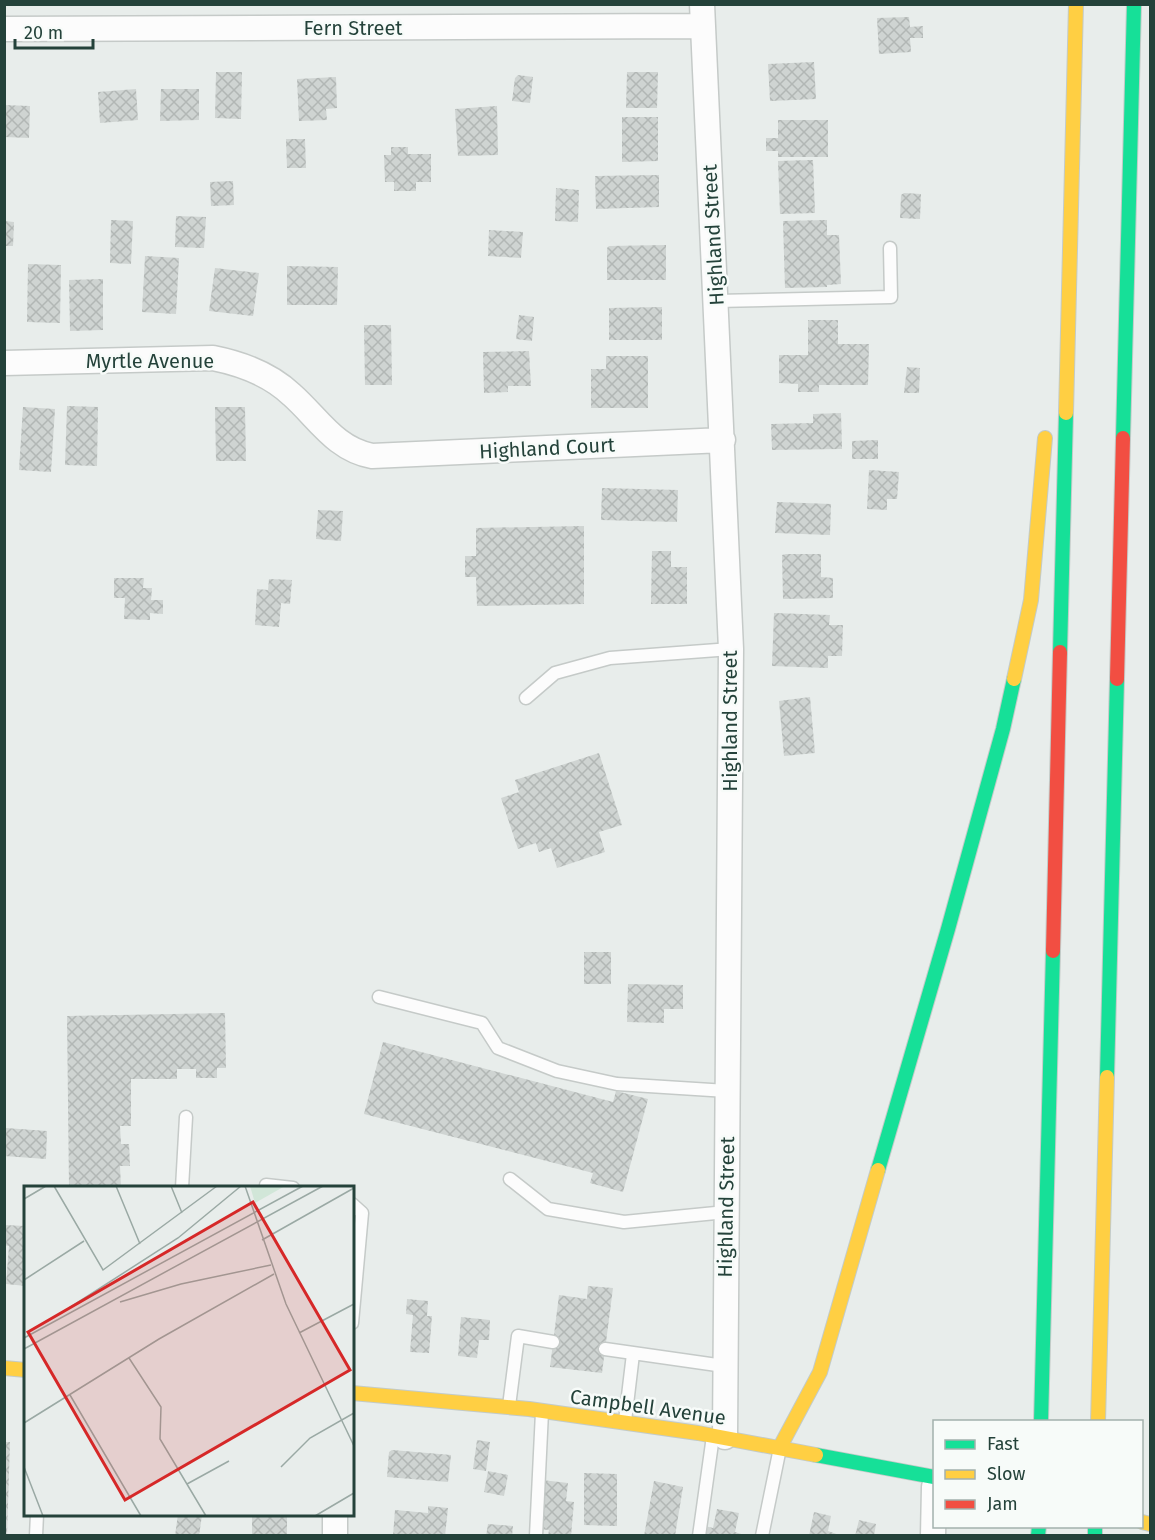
<svg xmlns="http://www.w3.org/2000/svg" width="1155" height="1540" font-family="'Fira Sans',sans-serif">
<defs>
<pattern id="building-cross-hatch" width="8" height="8" patternUnits="userSpaceOnUse" patternTransform="scale(1.5)"><rect width="8" height="8" fill="#cfd4d2"/><path d="M0 0l8 8M0 8l8-8" fill="none" stroke="#b2b7b5"/></pattern>
</defs>
<rect width="100%" height="100%" fill="#e8edeb"/>
<path fill="url(#building-cross-hatch)" d="M909,17L910,27L923,26V38H910L911,52L879,54L877,18Z
M814,62L816,99L770,101L768,64Z
M216,72H242L241,119L215,118Z
M627,72H658L657,108H626Z
M518,75L533,77L530,103L512,101L515,78Z
M336,77L337,108L326,109L327,120L299,121L297,79Z
M136,89L138,120L100,123L98,92Z
M161,89H199V120L160,121Z
M4,105L30,106L29,138L4,137Z
M497,106L498,155L458,156L455,109Z
M622,117H658V161L622,162Z
M778,120H828V157H778V151H766V138H778Z
M286,139H305L306,168H287Z
M391,147H408V154H431V182H416V191H394V182H385L384,155H391Z
M813,160L815,213L780,214L778,161Z
M659,175V207L596,209L595,176Z
M233,181L234,205L211,206L210,182Z
M556,188L579,190L578,222L555,221Z
M904,193L921,194L920,219L900,218L901,195Z
M176,216L206,217L204,248L175,247Z
M111,220L133,221L131,264L110,263Z
M827,220V235H839L841,284L827,285V287L785,288L783,221Z
M4,221L14,222L13,246H4Z
M489,230L523,232L521,258L488,256Z
M666,245V280H607V248L609,246Z
M145,256L179,258L176,314L142,312Z
M28,264L61,265L60,323L27,322Z
M287,266L338,267L337,305H287Z
M215,268L259,273L253,316L209,311Z
M103,279V330L70,331L69,280Z
M662,307V340H609V308Z
M519,315L534,317L532,341L516,339Z
M808,320H838V344H869L868,385H819V392H798V384L779,383V355H808Z
M364,325H391L392,385H365Z
M529,351L531,386H508V392L484,393L483,352Z
M606,356H648V408H591V369H606Z
M907,367L920,368L919,393H904Z
M67,406L98,407L97,466L65,465Z
M23,407L55,409L51,472L19,470Z
M215,407H245L246,461H216Z
M841,413L842,449L772,450L771,424L813,423V414Z
M878,440V459H852V441Z
M869,470L899,472L897,499H887V510L867,509Z
M602,488L678,490L677,522L601,520Z
M777,502L831,504L830,535L775,533Z
M318,510L343,511L341,541L316,539Z
M584,526V604L477,606L476,577H465V556H476V528Z
M652,551H671V567H687V604H651Z
M786,554H821V577L833,578V598L783,599L782,555Z
M114,578H144L143,588H152L151,600H163V614L150,613V620L124,619L125,598H114Z
M269,579L292,580L290,604L281,603L279,627L255,625L257,589L268,590Z
M774,613L830,615L829,625H843L842,656H828V668L772,666Z
M810,697L815,753L784,756L779,701Z
M599,753L622,825L599,832L605,852L557,868L551,848L539,852L536,843L518,849L501,798L519,792L515,780Z
M584,952H611V984H584Z
M628,984L683,985V1009H664V1023L627,1022Z
M225,1013L226,1068H217V1078H196V1069H177V1079H131V1126H120L121,1144H129L130,1166H120L121,1188H69L67,1016Z
M383,1042L613,1102L616,1091L648,1099L623,1192L590,1183L593,1173L364,1114Z
M6,1128L47,1131L46,1159L4,1156Z
M4,1225L26,1226V1286L6,1284L9,1246L4,1245Z
M588,1286L613,1288L602,1373L550,1367L559,1295L587,1299Z
M407,1299L428,1301L427,1316H432L429,1353L410,1352L413,1315L406,1314Z
M461,1317L490,1320L489,1340H479L477,1358L458,1356Z
M477,1440L490,1442L486,1471L473,1469Z
M4,1442H10L7,1536H4Z
M392,1450L451,1455L448,1482L387,1477L389,1452Z
M488,1471L508,1475L504,1496L484,1492Z
M584,1473L617,1474V1526L584,1525Z
M542,1480L568,1483L566,1501L574,1502L571,1536H548L549,1530L537,1529Z
M654,1481L683,1487L675,1536H644Z
M428,1506L448,1508L445,1536H393L395,1510L428,1513Z
M717,1509L739,1513L735,1532L747,1536H703L705,1526L713,1528Z
M814,1512L831,1516L828,1531L842,1536H809Z
M178,1514L202,1515L199,1536H175Z
M254,1514H287V1536H252V1517Z
M859,1520L876,1524L874,1536H855Z
M488,1524L513,1526L512,1536H486Z"/>
<g fill="none" stroke-linecap="round" stroke-linejoin="round">
<g stroke="#c5cac8" stroke-width="15">
<path id="lane" d="M716,301L891,297L890,248
M526,698L555,673L610,658L731,649
M379,997L482,1023L498,1048L557,1071L617,1084L727,1091
M510,1179L548,1209L624,1222L726,1212
M182,1188L186,1117
M266,1188V1185L293,1188
M352,1204L362,1213L352,1323
M605,1349L724,1366
M509,1406L518,1336L553,1342
M625,1421L633,1354
M36,1536L37,1514
M536,1536L542,1412
M699,1536L713,1436
M762,1536L780,1448"/>
</g>
<g stroke="#c5cac8" stroke-width="27">
<path id="street" d="M702,4L731,649L725,1437
M4,29L702,26
M4,363L213,358C243,364 270,374 292,395C318,418 335,449 372,456L723,440
M335,1536V1514
M933,1536L934,1487"/>
</g>
<g stroke="#c3cbc8" stroke-width="16">
<path id="fast" d="M1123,438L1134,4
M1060,652L1066,413
M1107,1077L1117,679
M878,1170L948,929L1003,729L1014,679
M1041,1422L1053,951
M816,1455L934,1477
M1095,1526V1536
M1038,1536L1039,1526"/>
</g>
<g stroke="#c3cbc8" stroke-width="16">
<path id="slow" d="M1066,413L1076,4
M1014,679L1031,600L1045,438
M4,1368L26,1370
M352,1393L529,1409L698,1433L816,1455
M1098,1422L1107,1077
M780,1447L820,1372L878,1170
M1142,1522L1150,1524"/>
</g>
<g stroke="#c3cbc8" stroke-width="16">
<path id="jam" d="M1117,679L1123,438
M1053,951L1060,652"/>
</g>
<use href="#lane" stroke="#fcfcfc" stroke-width="12"/>
<use href="#street" stroke="#fcfcfc" stroke-width="24"/>
<use href="#fast" stroke="#16e098" stroke-width="14"/>
<use href="#slow" stroke="#ffcf43" stroke-width="14"/>
<use href="#jam" stroke="#f24e42" stroke-width="14"/>
</g>
<g text-anchor="middle" dominant-baseline="central" stroke-width="5" stroke-linejoin="round" paint-order="stroke">
<g font-size="20" fill="#24423a" stroke="#f7fbf9">
<text x="353" y="28">Fern Street</text>
<text transform="translate(713 235) rotate(-93)">Highland Street</text>
<text x="150" y="361">Myrtle Avenue</text>
<text transform="translate(547 448) rotate(-3)">Highland Court</text>
<text transform="translate(730 721) rotate(-90)">Highland Street</text>
<text transform="translate(726 1207) rotate(-89)">Highland Street</text>
<text transform="translate(648 1407) rotate(8)">Campbell Avenue</text>
</g>
</g>
<g transform="translate(24 1186)">
<rect width="330" height="330" fill="#e8edeb"/>
<path d="M226,0H261L231,17Z" fill="#d1e6d8"/>
<path fill="none" stroke="#9aa9a4" stroke-width="1.5" d="M30,0L79,84L193,0M92,0L116,58M147,0L158,27M221,0L262,118L330,260M0,13L22,0M238,54L330,2M0,94L60,55M96,116L157,98L247,79M45,122L154,52L217,0M275,147L330,118M0,152L279,0M0,163L299,0M105,172L137,221L136,253L182,330M46,209L117,330M0,237L135,153L250,88M0,281L19,330M257,281L286,252L330,227M163,298L205,275M291,330L330,307"/>
<path fill="#d62828" fill-opacity="0.15" stroke="#d62828" stroke-width="3" d="M229,16L326,184L101,314L4,146Z"/>
<rect width="330" height="330" fill="none" stroke="#24423a" stroke-width="3"/>
</g>
<rect width="1155" height="1540" fill="none" stroke="#24423a" stroke-width="12"/>
<rect x="933" y="1420" width="210" height="108" fill="#f7fbf9" stroke="#a3b1ad" stroke-width="1.5"/>
<rect x="945" y="1440" width="30" height="9" fill="#16e098" stroke="#a3b1ad" stroke-width="1.5"/>
<text x="987" y="1450" font-size="18" fill="#24423a">Fast</text>
<rect x="945" y="1470" width="30" height="9" fill="#ffcf43" stroke="#a3b1ad" stroke-width="1.5"/>
<text x="987" y="1480" font-size="18" fill="#24423a">Slow</text>
<rect x="945" y="1500" width="30" height="9" fill="#f24e42" stroke="#a3b1ad" stroke-width="1.5"/>
<text x="987" y="1510" font-size="18" fill="#24423a">Jam</text>
<path d="M15 39v9h78v-9" fill="none" stroke="#24423a" stroke-width="3"/>
<text x="24" y="39" font-size="18" fill="#24423a" stroke="#f7fbf9" stroke-width="4.5" paint-order="stroke">20 m</text>
</svg>
